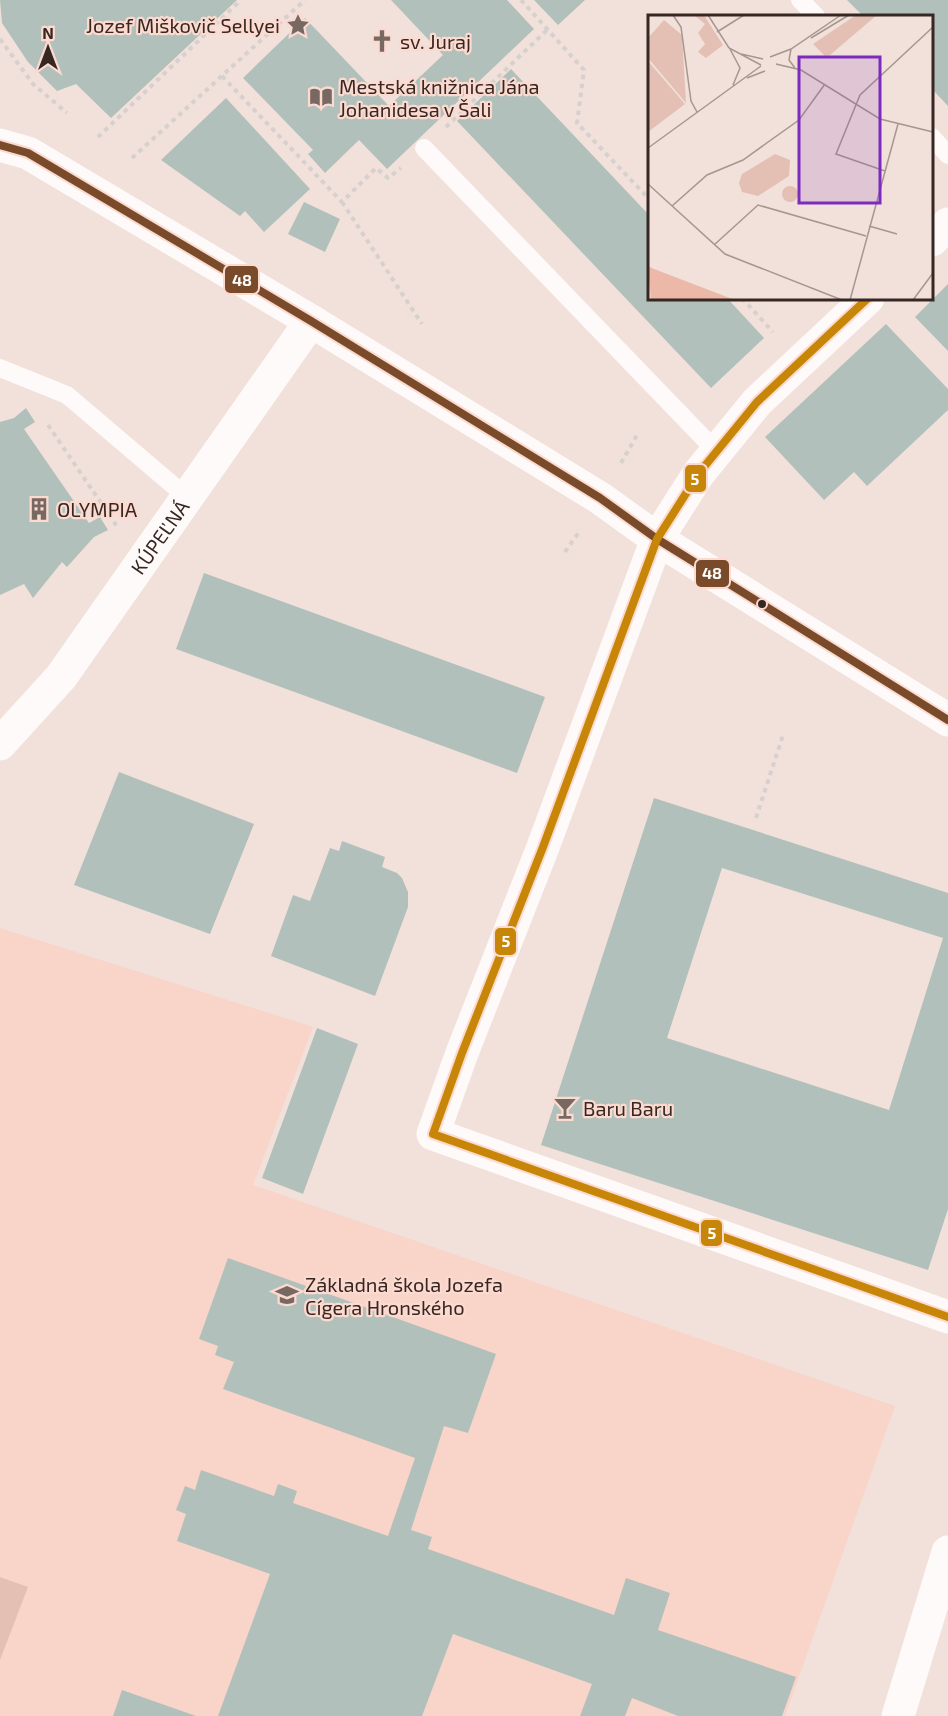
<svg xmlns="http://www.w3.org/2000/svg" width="948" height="1716" font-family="'Exo 2',sans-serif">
<rect width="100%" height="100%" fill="#f2e0da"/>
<path fill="#f8d4c9" d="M0,928L313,1027L253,1185L895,1406L785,1716H0Z"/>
<path fill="#e4c0b4" d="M0,1577L28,1587L0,1660Z"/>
<path fill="#b2c0bc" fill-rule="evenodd" d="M0,0H237L111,118L76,84L57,91L28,62L2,23Z
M391,0H507L534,29L387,169L359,140L325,173L308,154L313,150L243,78L305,18L389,106L443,55Z
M534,0H585L558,25Z
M847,0H948V106L932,89V16H863Z
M511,69L650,216V298H727L764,338L711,388L457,121Z
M226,98L310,189L264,232L245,211L240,216L161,160Z
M304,202L340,219L325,252L288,234Z
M948,284V351L915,317Z
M886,324L948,389V410L867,486L854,472L824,500L765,437Z
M26,408L35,422L24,429L89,523L100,517L108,530L94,537L67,567L62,562L33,598L24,584L0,595V422L14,418Z
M204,573L545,697L517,773L176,649Z
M119,772L254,824L210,934L74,885Z
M654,798L948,893V1209L928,1270L541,1145ZM722,868L943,938L889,1110L667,1038Z
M342,841L385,857L382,867L397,873L402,878L408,892V907L375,996L271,956L293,895L310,901L330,848L339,851Z
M317,1028L358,1044L303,1194L262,1178Z
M228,1258L496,1354L468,1433L444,1426L411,1530L432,1537L428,1549L614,1615L626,1578L670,1593L658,1630L796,1677L782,1716H678L632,1698L625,1716H580L592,1684L453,1634L422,1716H218L270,1574L177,1541L186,1514L176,1510L185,1486L195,1490L201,1470L274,1496L278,1484L297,1491L293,1503L388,1536L415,1458L223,1389L234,1362L215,1355L218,1346L199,1339Z
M122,1690L196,1716H113Z"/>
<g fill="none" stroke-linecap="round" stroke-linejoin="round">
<path stroke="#d6d0ce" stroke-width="4" stroke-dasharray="4.5 4.5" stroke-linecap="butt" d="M521,0L584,70L577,123L650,200
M0,39L33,84L67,113
M222,76L342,202L376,168L388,178L401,168
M446,127L548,29
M98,137L241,0
M132,158L305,0
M342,202L422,324
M742,298L773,332
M48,425L118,528
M621,463L637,435
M565,552L579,532
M756,818L783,735"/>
<path stroke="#fdfaf9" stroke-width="18" d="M800,0L816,16
M932,137L948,155
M424,148L716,451
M0,368L67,395L188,498"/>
<g stroke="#fdfaf9" stroke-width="33">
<path d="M932,240L948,224"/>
<path d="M868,298L757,402L699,473L657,539L543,847L462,1053L433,1134L948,1317"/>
<path id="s1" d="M0,744L61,677L311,321"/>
<path d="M898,1716L948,1552"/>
</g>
<path stroke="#fdfaf9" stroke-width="33" d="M0,145L28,153L311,321L600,498L657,539L948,720"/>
<g stroke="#fcdad0" stroke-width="12">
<path id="bus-1" d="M0,145L28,153L311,321L600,498L657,539L948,720"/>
</g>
<g stroke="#fcdad0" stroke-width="12">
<path id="bus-2" d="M868,298L757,402L699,473L657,539L543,847L462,1053L433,1134L948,1317"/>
</g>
<use href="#bus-1" stroke="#7a4b2a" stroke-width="8"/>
<use href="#bus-2" stroke="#c78608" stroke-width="8"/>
</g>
<defs>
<g id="sight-bare" transform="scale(1.8)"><path d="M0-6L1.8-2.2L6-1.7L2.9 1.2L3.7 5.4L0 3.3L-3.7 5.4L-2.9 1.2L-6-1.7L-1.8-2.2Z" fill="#786862" stroke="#fcdad0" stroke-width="2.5" paint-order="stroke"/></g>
<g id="church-bare" transform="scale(1.8)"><path d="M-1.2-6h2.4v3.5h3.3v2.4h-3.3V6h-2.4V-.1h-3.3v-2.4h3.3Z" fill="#786862" stroke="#fcdad0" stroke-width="2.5" paint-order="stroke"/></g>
<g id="library-bare" transform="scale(1.8)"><path d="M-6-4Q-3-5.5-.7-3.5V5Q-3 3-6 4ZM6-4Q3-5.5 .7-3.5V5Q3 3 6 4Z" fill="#786862" stroke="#fcdad0" stroke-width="2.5" paint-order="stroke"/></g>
<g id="building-bare" transform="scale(1.8)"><path d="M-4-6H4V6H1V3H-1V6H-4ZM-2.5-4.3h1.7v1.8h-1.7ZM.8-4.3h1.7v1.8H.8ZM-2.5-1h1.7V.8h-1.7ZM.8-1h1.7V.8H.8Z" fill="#786862" stroke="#fcdad0" stroke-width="2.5" paint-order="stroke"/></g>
<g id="bar-bare" transform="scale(1.8)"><path d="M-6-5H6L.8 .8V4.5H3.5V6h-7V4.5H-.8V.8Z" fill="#786862" stroke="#fcdad0" stroke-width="2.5" paint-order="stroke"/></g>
<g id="school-bare" transform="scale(1.8)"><path d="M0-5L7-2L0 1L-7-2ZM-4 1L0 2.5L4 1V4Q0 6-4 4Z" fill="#786862" stroke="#fcdad0" stroke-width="2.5" paint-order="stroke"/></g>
</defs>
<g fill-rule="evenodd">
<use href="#sight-bare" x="298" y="25"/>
<use href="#church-bare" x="382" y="41"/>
<use href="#library-bare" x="321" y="97"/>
<use href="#building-bare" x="39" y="509"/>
<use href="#bar-bare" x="565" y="1108"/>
<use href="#school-bare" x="287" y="1295"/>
</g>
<circle fill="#362722" stroke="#fcdad0" stroke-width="2" cx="762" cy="604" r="5"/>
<g text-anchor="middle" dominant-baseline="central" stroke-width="4.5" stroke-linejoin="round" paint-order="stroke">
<g font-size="20" fill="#362722" stroke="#fcdad0" text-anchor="start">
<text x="280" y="25" text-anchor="end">Jozef Miškovič Sellyei</text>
<text x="400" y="41">sv. Juraj</text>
<text x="339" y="86">Mestská knižnica Jána<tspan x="339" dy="23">Johanidesa v Šali</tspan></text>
<text x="57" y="509">OLYMPIA</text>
<text x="583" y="1108">Baru Baru</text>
<text x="305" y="1284">Základná škola Jozefa<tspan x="305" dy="23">Cígera Hronského</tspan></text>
</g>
<g font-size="20" fill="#362722" stroke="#fcdad0">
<text stroke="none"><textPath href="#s1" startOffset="262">KÚPEĽNÁ</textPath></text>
</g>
</g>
<g transform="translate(648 15)">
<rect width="285" height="285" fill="#f2e0da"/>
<path d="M46,0H56L75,30L58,43L50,37L57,29L50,18L57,9ZM208,0H229L182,40L177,41L165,29ZM16,5L34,20L38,88L0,43V23ZM0,46L37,89L0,117ZM127,139L142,145L141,161L110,181L94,177L91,168L94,159ZM134 179a8 8 0 1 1 16 0a8 8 0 1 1-16 0Z" fill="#e4c0b4"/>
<path d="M0,251L6,254L87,285H3Z" fill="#ecb8a7"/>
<path fill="none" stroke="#a79690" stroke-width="1.5" d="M25,0L33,12L43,86L49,97M60,0L81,33L113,50M69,17L96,0M163,23L201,0M82,34L92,53L85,70M143,34L141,45L147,53M93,39L115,44M122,42L143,34L193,0M128,49L153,55L232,104L285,117M99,63L117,56M0,133L113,51M237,156L188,139L212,80L285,12M0,169L77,239L194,285M24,191L59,160L95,145L151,105L177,69M221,211L249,219M66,230L110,190L218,221M202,285L250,109M265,285L285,258"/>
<path fill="#7b2cbf" fill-opacity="0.15" stroke="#7b2cbf" stroke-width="3" d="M151,42H232V188H151Z"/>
<rect width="285" height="285" fill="none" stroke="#362722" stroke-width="3"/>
</g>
<g stroke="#fcdad0" stroke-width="2">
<rect x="224" y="265" width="35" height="29" rx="6" fill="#7a4b2a"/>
<rect x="684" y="464" width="23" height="29" rx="6" fill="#c78608"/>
<rect x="695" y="559" width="35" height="29" rx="6" fill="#7a4b2a"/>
<rect x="494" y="927" width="23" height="29" rx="6" fill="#c78608"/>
<rect x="700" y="1219" width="23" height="28" rx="6" fill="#c78608"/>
</g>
<g font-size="16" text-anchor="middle" font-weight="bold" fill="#fff">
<text x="242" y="286">48</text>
<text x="695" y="485">5</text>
<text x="712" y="579">48</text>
<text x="506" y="947">5</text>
<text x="712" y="1239">5</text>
</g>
<g transform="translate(48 48)" stroke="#fcdad0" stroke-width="4.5" paint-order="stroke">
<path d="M0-4.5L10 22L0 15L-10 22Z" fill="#362722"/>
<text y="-9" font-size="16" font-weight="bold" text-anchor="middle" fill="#362722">N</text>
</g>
</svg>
